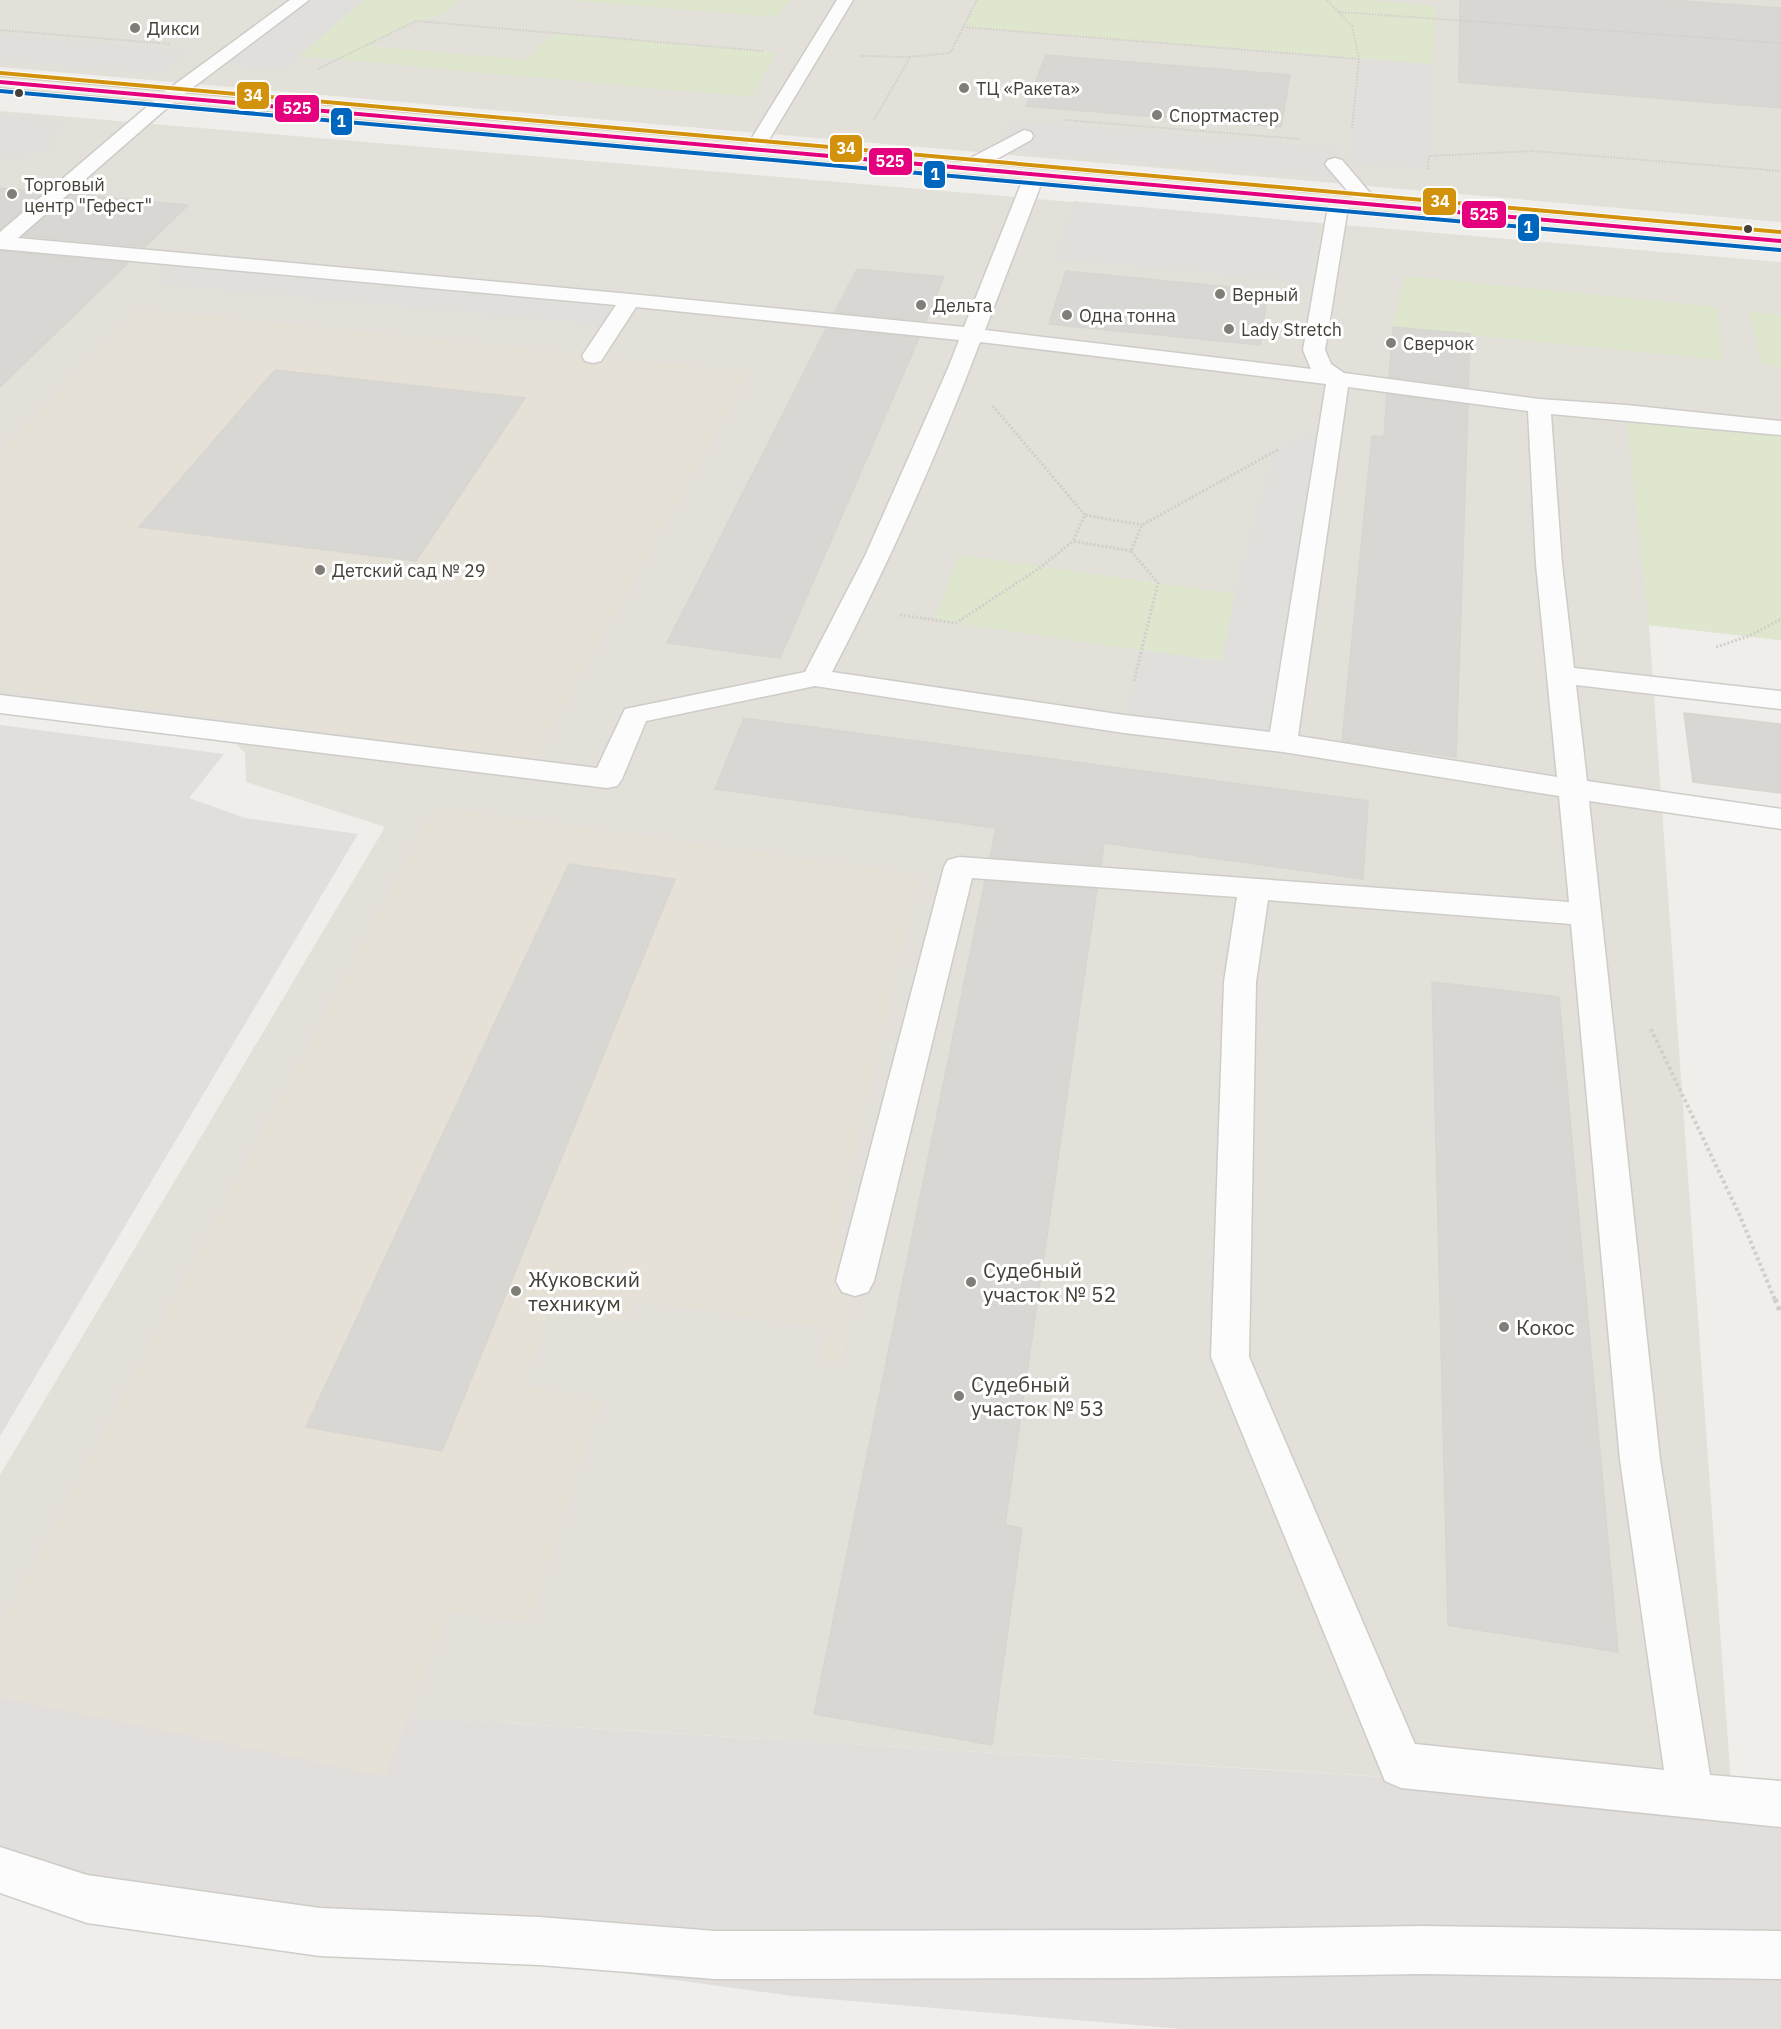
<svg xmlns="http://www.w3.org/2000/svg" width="1781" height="2029" font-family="'IBM Plex Sans',sans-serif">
<rect width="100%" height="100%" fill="#f0eeeb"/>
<path fill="#e3e0d9" d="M0,0H1781V222L0,67Z
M0,111L1781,262V640L1649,625L1732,1798L0,1692V1475L385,827L246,782L245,753L224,732L0,704Z"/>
<path fill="#e1dedb" d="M0,725L224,754L189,798L245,818L358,834L0,1436Z
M0,1692L1691,1796L1781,1792V2029H1183L792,1996L0,1887Z"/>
<path fill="#e6e1d7" d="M139,309L750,372L534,759L0,688V451Z
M435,807L919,875L835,1236L861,1242L842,1363L823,1360L829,1328L632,1300L626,1320L549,1310L524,1386L601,1401L529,1622L449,1611L385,1776L0,1697V1628Z"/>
<path fill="#dee7ce" d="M364,0H459L444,15L416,21L368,46L527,60L553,33L777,52L751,97L299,56Z
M564,0H790L776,17Z
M977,0H1371L1436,6L1433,64L963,27Z
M1405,276L1717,307L1723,360L1393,327Z
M1749,312L1781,315V366L1762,364Z
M1626,412L1781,428V640L1649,625Z
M959,555L1235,594L1221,662L934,620Z"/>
<path fill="#e1dfdc" d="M283,0H364L283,70L214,64L298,1Z
M0,35L190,51L161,75L0,61Z
M1359,59L1433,64L1428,170L1348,163Z
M0,116L69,123L47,141L58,142L43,155L25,153L16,160L0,159Z
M1009,121L1338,147L1335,178L998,150Z
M1074,201L1318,223L1311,283L1056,259Z
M180,259L630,300L614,326L156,284Z
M1333,419L1283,743L1124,724L1142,650L1221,661L1235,594L1274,452Z"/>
<path fill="#d9d7d4" stroke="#d8d5d1" stroke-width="1.5" d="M1460,0H1667L1781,8V108L1459,82Z
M1046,55L1290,75L1281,127L1026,106Z
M0,188L44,192L0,229Z
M71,194L188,205L145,247L23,236Z
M0,251L128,263L0,387Z
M857,269L944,277L926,321L835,312Z
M1066,271L1268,291L1260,345L1049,324Z
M1393,327L1470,334L1468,387L1389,377Z
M826,329L919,338L780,658L667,643Z
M275,370L525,398L416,561L139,527Z
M1387,394L1468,405L1456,757L1342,741L1372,436L1384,437Z
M1684,713L1781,724V793L1693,782Z
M744,718L1368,801L1363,879L1104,843L1101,865L990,857L996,828L715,789Z
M569,864L675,879L442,1451L306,1427Z
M985,881L1097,889L1005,1525L1022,1528L992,1745L814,1714Z
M1432,982L1559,997L1618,1652L1448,1625Z"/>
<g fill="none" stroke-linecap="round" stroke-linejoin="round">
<g stroke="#ceccc9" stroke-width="3">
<path id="lane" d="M290,0H309L175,101L18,238L630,294L964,327L1025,174L1028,170H1042L1045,174L985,330L1311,369L1303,350L1329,201L1332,197H1346L1349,201L1325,350L1331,364L1344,373L1539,399L1626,405L1781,421V435L1551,414L1562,564L1574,668L1781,691V709L1576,685L1587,781L1781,809V829L1589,801L1660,1460L1710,1775L1781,1781V1827L1401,1788L1385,1781L1211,1357L1224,982L1237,897L972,878L874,1281L868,1292L855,1296L842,1292L836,1281L944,867L948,860L959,857L1569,902L1559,796L1283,752L1124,733L815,686L646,721L622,779L617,786L607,788L0,713V695L597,768L625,709L805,672L865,556L949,366L959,340L636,307L601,361L593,363L585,361L582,356L616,305L0,249V232L163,93ZM980,342L1326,384L1270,732L1124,715L832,672C888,565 937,455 980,342ZM1348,387L1528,411L1536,564L1557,777L1298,736ZM1268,900L1571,924L1620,1460L1664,1770L1415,1744L1249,1357L1256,982Z
M837,0H853L761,153H747L745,149Z
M1024,130L1031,132L1033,136L1031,140L973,172H959L956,168L959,164Z
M1335,158L1342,160L1376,200L1379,204L1376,208H1362L1328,168L1325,164L1328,160Z
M0,1847L87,1875L320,1908L539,1917L715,1931L1147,1930L1421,1926L1781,1931V1979L1421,1974L1147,1978L715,1979L539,1965L320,1956L87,1923L0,1893Z"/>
</g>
<g stroke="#d0c9bb" stroke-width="3">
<path id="primary" d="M0,77L1781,235V247L0,87Z"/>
</g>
<path stroke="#d1cecc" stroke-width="2" stroke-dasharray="1.5 1.5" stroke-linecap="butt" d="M1327,0L1352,26L1359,59L1352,128
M1339,12L1781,43
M963,27L1359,59
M0,30L170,44
M860,56L910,57
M318,69L416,21L763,51
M874,120L910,57L950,53L977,0
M1065,120L1300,139
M1428,169L1429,156L1533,151L1781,171"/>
<path stroke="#d1cecc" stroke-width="3" stroke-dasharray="2 2" stroke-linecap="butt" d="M993,406L1085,515
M1131,551L1073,541L1085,515L1142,525
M900,615L956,623L1041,567L1073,541
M1716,647L1749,636L1781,619
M1134,681L1158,583L1131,551L1142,525L1279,449"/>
<path stroke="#d1cecc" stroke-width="4" stroke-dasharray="3 3" stroke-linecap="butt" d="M1651,1029L1740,1216L1775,1300"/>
<path stroke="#d1cecc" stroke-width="5" stroke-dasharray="4 4" stroke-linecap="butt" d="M1775,1299L1781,1314"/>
<use href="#lane" fill="#fdfcfc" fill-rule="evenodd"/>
<use href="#primary" fill="#efece5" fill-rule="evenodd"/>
<g stroke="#fff" stroke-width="6">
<path id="bus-1" d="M0,82L1781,241"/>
</g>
<g stroke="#fff" stroke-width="6">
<path id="bus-2" d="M0,91L1780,250"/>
</g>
<g stroke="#fff" stroke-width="6">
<path id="bus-3" d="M1,73L1781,232"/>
</g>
<use href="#bus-1" stroke="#e5007d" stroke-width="4"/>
<use href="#bus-2" stroke="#0065bd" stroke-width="4"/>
<use href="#bus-3" stroke="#d3920b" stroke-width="4"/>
</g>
<g fill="#817d77" stroke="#fff" stroke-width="2">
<circle cx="135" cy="28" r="6"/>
<circle cx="964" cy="88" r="6"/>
<circle cx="1157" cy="115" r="6"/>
<circle cx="12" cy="194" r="6"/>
<circle cx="1220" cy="294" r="6"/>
<circle cx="921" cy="305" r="6"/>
<circle cx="1067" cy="315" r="6"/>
<circle cx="1229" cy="329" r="6"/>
<circle cx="1391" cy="343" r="6"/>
<circle cx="320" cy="570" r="6"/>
<circle cx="971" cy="1282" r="6"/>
<circle cx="516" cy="1291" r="6"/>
<circle cx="1504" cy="1327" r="6"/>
<circle cx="959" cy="1396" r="6"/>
</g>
<g fill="#454038" stroke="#fff" stroke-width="2">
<circle cx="19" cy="93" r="5"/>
<circle cx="1748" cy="229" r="5"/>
</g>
<g text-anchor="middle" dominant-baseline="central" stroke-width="6" stroke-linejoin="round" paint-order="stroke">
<g font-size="18" fill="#454038" stroke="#fff" text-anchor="start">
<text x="147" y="28">Дикси</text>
<text x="976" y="88">ТЦ «Ракета»</text>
<text x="1169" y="115">Спортмастер</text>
<text x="24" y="184">Торговый<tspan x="24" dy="21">центр "Гефест"</tspan></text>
<text x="1232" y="294">Верный</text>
<text x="933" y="305">Дельта</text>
<text x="1079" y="315">Одна тонна</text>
<text x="1241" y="329">Lady Stretch</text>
<text x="1403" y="343">Сверчок</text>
<text x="332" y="570">Детский сад № 29</text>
</g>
<g font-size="21" fill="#454038" stroke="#fff" text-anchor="start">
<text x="983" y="1270">Судебный<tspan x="983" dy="24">участок № 52</tspan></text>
<text x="528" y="1279">Жуковский<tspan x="528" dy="24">техникум</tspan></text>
<text x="1516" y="1327">Кокос</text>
<text x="971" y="1384">Судебный<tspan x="971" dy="24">участок № 53</tspan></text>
</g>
</g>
<g stroke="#fff" stroke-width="2">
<rect x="236" y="81" width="34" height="29" rx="6" fill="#d3920b"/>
<rect x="274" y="94" width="46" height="29" rx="6" fill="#e5007d"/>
<rect x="330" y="107" width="23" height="29" rx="6" fill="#0065bd"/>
<rect x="829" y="134" width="34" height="29" rx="6" fill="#d3920b"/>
<rect x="868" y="147" width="45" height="29" rx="6" fill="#e5007d"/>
<rect x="923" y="160" width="23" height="29" rx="6" fill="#0065bd"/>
<rect x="1422" y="187" width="35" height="29" rx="6" fill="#d3920b"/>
<rect x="1461" y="200" width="46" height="29" rx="6" fill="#e5007d"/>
<rect x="1517" y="213" width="23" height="29" rx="6" fill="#0065bd"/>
</g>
<g font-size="16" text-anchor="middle" font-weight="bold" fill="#fff">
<text x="253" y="101">34</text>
<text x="297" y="114">525</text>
<text x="341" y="127">1</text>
<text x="846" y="154">34</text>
<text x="890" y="167">525</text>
<text x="935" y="180">1</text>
<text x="1440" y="207">34</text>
<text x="1484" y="220">525</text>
<text x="1528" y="233">1</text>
</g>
</svg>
